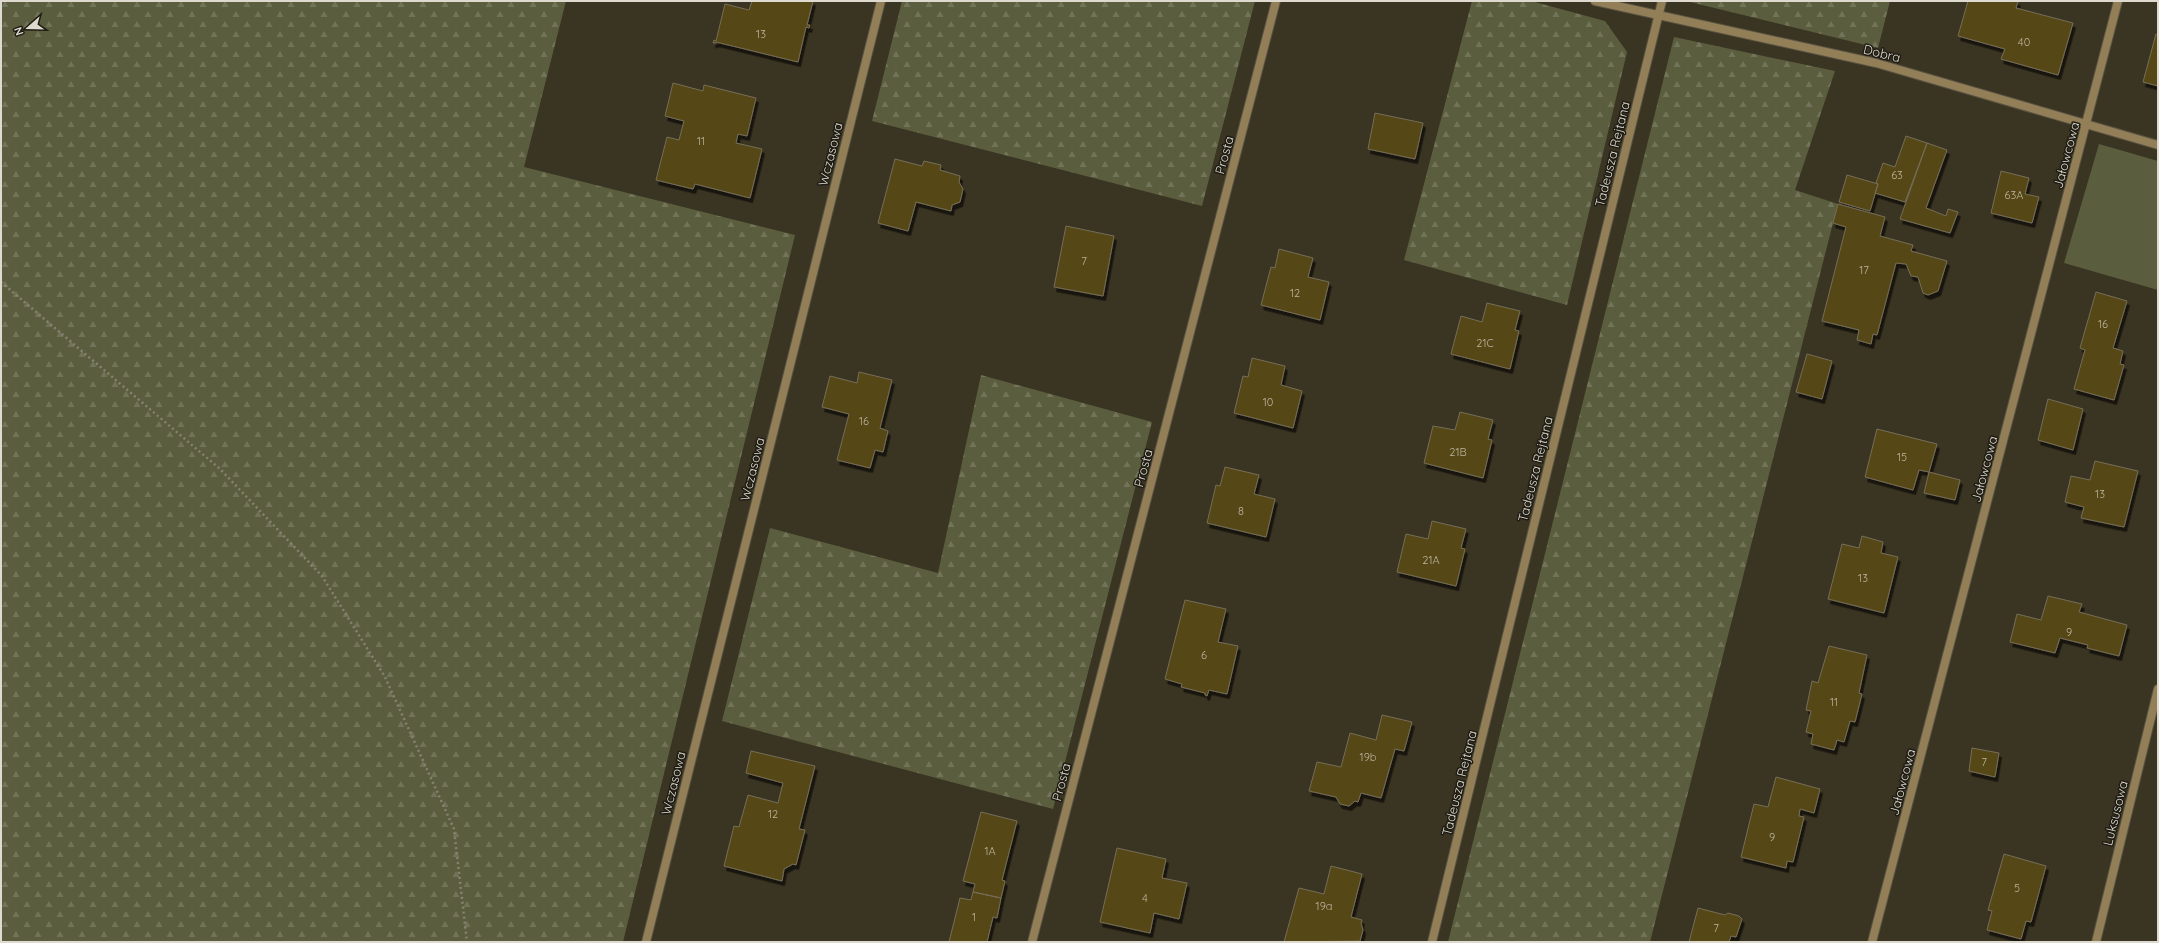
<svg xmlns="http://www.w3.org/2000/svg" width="2159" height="943" font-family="Quicksand,sans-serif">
<defs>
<pattern id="forest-firs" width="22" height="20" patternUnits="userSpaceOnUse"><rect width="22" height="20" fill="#5b5e3e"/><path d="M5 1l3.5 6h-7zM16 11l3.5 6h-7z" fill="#727459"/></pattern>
<filter id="shadow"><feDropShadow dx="2.5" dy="4.5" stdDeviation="0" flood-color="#0009"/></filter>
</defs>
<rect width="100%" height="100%" fill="#3a3422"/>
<path fill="#5b5e3e" d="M2099,144L2158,161V290L2064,263Z"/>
<path fill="url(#forest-firs)" d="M1,1H566L524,167L795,235L623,942H1Z
M902,1H1255L1202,206L872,121Z
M1472,1H1531L1605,21L1627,52L1567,305L1404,260Z
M1686,1H1890L1878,48Z
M1674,37L1835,71L1795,190L1838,204L1833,223L1650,942H1448Z
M981,375L1152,422L1053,809L722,721L770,528L938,573Z"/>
<path fill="#564713" stroke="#756e5a" filter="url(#shadow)" d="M752,1H813L807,25H810L809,28L806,27L798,62L716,42V43H713L714,40L716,41L725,4L749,10Z
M1968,1H2018L2016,8L2073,23L2058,75L2001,59L2005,49L1958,36Z
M2156,34L2158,35V86L2143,82Z
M673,83L703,91L704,85L756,98L747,136L738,134L736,143L762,149L750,198L695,184L693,189L656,180L667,137L679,140L684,121L665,116Z
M1375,113L1423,123L1415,159L1368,149Z
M1906,136L1927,143L1905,202L1875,193L1878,184L1876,183L1883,163L1895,167Z
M1927,143L1947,150L1926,208L1946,216L1948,209L1958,212L1950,233L1900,219Z
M895,159L922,166L924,161L941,165L940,170L960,176L959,182L963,189L960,202L952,205L951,211L916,202L908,231L878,223Z
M2001,171L2029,178L2025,194L2039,197L2032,223L1991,213Z
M1847,175L1878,184L1870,211L1839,202Z
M1838,204L1885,217L1880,236L1913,245L1911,251L1947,261L1938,291L1928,295L1923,293L1918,277L1911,276L1906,264L1896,263L1877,335L1873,334L1871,344L1857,340L1859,330L1822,321L1846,227L1833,223Z
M1066,226L1114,236L1103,296L1054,287Z
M1279,249L1313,258L1308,277L1329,282L1320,320L1261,305L1271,267L1275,268Z
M2096,292L2127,301L2113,348L2123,351L2120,364L2124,365L2114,400L2074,389L2085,350L2080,348Z
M1487,303L1520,311L1515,330L1519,331L1510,369L1451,354L1461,316L1482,322Z
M1807,354L1832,361L1822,399L1796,392Z
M1252,358L1285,366L1281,385L1302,391L1293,428L1234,413L1243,376L1248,377Z
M859,372L892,380L880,428L888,431L883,452L875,450L870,468L837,460L849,414L822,407L830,376L857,383Z
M2048,399L2083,409L2073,450L2038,440Z
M1460,412L1493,420L1488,439L1492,440L1483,478L1424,463L1433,426L1455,430Z
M1877,429L1937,444L1929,472L1919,470L1913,490L1865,477Z
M2095,461L2138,471L2124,527L2081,518L2084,507L2065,502L2071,476L2090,480Z
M1225,467L1259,475L1254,494L1275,499L1266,537L1207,523L1216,485L1220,486Z
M1929,472L1960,480L1955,500L1924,493Z
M1432,521L1466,529L1461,548L1465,549L1456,586L1397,572L1406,534L1428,539Z
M1862,536L1883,542L1881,553L1898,557L1884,613L1828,599L1842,544L1859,548Z
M2048,596L2082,604L2079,612L2127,625L2119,656L2087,648L2088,645L2060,638L2055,653L2010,642L2017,614L2041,620Z
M1185,600L1226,609L1218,642L1238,646L1227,694L1209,690L1207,696L1205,695V693L1181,687L1182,684L1165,679Z
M1829,646L1867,655L1859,693L1862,694L1855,722L1850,721L1844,742L1837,740L1834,750L1811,744L1813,734L1806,732L1811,711L1806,710L1812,681L1818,683Z
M1382,715L1412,722L1404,751L1395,749L1381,798L1361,793L1358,802L1355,801L1349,806L1340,804L1336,797L1309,791L1317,762L1341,767L1350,733L1376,740Z
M1972,748L1999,753L1995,777L1969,771Z
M751,751L815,766L799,829L805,830L796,865L793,864L784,869L782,881L724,866L734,826L739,827L748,795L778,803L783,783L746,773Z
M1776,777L1820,789L1814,813L1800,809L1799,816L1804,817L1793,862L1787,861L1786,868L1741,857L1754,804L1768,807Z
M981,812L1017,821L1002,880L1005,881L1001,898L973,892L975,884L963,881Z
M1117,848L1166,859L1162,878L1187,883L1179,919L1154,913L1150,933L1100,922Z
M2004,854L2046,866L2031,922L2026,921L2021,939L1987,930L1992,911L1988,910Z
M1331,866L1362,874L1351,917L1362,920L1361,923L1363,930L1360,941L1284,942L1299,888L1324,894Z
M973,892L1001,898L997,918L993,917L987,942H949L960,898L971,900Z
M1698,908L1725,915L1728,913L1739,916L1742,919L1736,937L1731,936L1729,942H1689Z"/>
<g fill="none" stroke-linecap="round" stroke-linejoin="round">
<g stroke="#585241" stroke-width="10">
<path id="street" d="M1595,1L1876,63L2158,145
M646,942L881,1
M1032,942L1276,1
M1432,942L1662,1
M1872,942L2118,1
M2096,942L2158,689"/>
</g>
<path stroke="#878274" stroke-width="2.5" stroke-dasharray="2 3" stroke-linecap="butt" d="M1,282L220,469L322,576L385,677L454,829L467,942"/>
<use href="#street" stroke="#927e57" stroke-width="8"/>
</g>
<g text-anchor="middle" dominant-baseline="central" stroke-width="3" stroke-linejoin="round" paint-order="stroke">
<g font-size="11" fill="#bcb5a0">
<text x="761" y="34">13</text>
<text x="2024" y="42">40</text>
<text x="701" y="141">11</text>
<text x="1897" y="175">63</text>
<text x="2014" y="195">63A</text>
<text x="1084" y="261">7</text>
<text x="1864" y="270">17</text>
<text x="1295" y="293">12</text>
<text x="2103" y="324">16</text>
<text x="1485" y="343">21C</text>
<text x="1268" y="402">10</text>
<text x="864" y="421">16</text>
<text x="1458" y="452">21B</text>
<text x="1902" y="457">15</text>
<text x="2100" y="494">13</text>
<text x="1241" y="511">8</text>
<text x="1431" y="560">21A</text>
<text x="1863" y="578">13</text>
<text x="2069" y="632">9</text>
<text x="1204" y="655">6</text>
<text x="1834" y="702">11</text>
<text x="1368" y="757">19b</text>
<text x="1984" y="762">7</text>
<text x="773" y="814">12</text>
<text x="1772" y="837">9</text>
<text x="990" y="851">1A</text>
<text x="2017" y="888">5</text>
<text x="1145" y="898">4</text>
<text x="1324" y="906">19a</text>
<text x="974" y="917">1</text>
<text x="1716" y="928">7</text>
</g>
<g font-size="13" fill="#dedacf" stroke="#1f1c14">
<text transform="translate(1882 53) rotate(14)">Dobra</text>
<text transform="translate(830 154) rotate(-76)">Wczasowa</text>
<text transform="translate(1612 154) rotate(-76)">Tadeusza Rejtana</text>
<text transform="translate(1224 155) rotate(-75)">Prosta</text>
<text transform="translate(2066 155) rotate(-75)">Jałowcowa</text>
<text transform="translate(1143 468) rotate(-75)">Prosta</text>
<text transform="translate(752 469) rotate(-76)">Wczasowa</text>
<text transform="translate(1535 469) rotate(-76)">Tadeusza Rejtana</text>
<text transform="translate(1984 469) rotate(-75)">Jałowcowa</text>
<text transform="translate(1061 782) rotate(-75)">Prosta</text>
<text transform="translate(1902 782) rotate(-75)">Jałowcowa</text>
<text transform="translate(673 783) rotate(-76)">Wczasowa</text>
<text transform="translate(1459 783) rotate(-76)">Tadeusza Rejtana</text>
<text transform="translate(2115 813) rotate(-76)">Luksusowa</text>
</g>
</g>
<rect width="2159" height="943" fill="none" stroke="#dedacf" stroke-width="4"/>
<g transform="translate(28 28) rotate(250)" stroke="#1f1c14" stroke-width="3" paint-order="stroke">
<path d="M0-3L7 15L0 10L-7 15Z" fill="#dedacf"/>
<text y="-6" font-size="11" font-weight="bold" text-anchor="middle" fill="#dedacf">N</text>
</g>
</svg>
